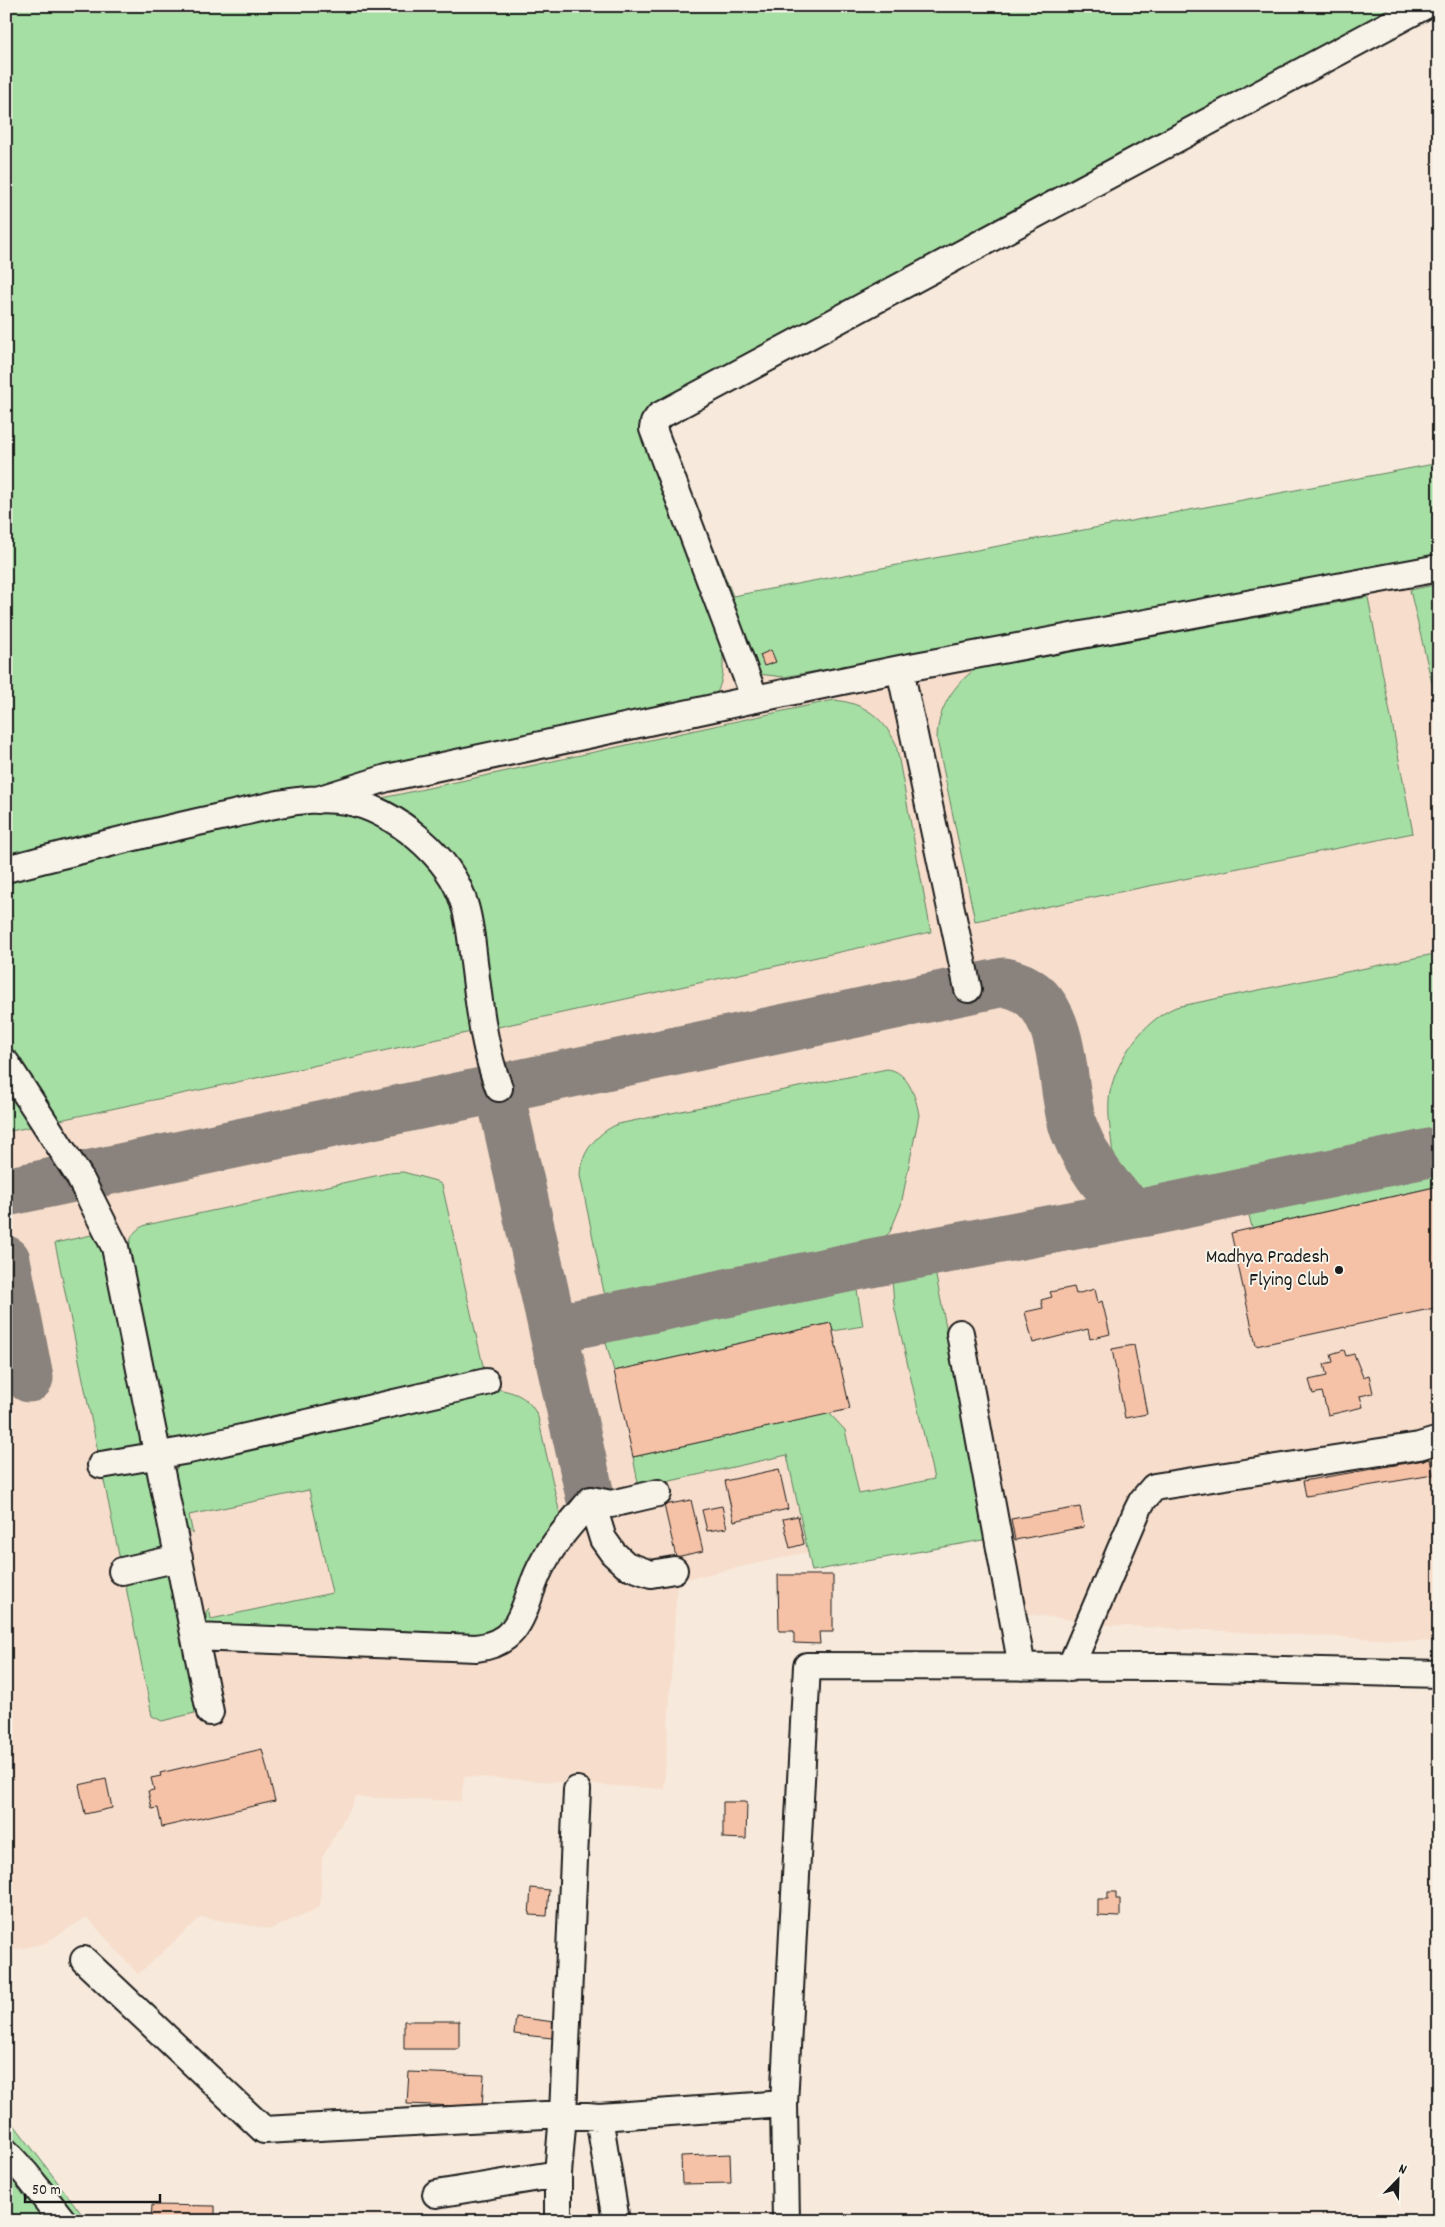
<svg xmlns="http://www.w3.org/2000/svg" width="1445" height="2227" font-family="Dekko,sans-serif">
<rect width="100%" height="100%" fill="#f7e9db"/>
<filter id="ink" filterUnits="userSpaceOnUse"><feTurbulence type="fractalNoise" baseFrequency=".02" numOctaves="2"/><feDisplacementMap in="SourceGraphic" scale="10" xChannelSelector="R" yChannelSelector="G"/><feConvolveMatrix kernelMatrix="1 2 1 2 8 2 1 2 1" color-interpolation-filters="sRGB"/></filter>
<g filter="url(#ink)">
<path fill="#f7ddcb" d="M6,6H1439V14L665,429L733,596L1439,463V1642L1109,1625L1000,1610L987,1539L812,1571L808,1552L677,1581L664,1789L464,1776L461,1801L356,1797L322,1858L320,1907L271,1929L201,1917L138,1974L87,1917L45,1943L6,1952Z"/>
<path fill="#a6dfa4" stroke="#617e60" d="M6,6H1408L653,414L721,640C724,661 725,678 715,697L6,862Z
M1439,7V14L665,429L733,596L1439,463V558L784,677L758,674L659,425L667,419Z
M1439,584V713L1410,590Z
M1368,597L1413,833L975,921L937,739C937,711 953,684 976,669Z
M834,700C864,703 883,717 896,744L931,932L489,1029L467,893L364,802Z
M322,805L397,828L452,888L476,1031L55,1121L6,1049V874Z
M1439,953V1140L1174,1196C1158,1196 1139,1194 1126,1184C1115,1177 1113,1158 1112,1146C1110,1128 1107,1109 1110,1092C1118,1057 1143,1021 1176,1007Z
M887,1069C908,1071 916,1097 919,1115L901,1205L890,1232L872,1249L836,1261L616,1303L609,1299L604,1292L580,1175C581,1152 597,1133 618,1124Z
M6,1083L9,1086L30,1127L6,1132Z
M1439,1162V1186L1252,1228L1246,1202Z
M403,1172L436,1181L442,1185L484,1370L178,1442L166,1434L128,1253C130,1239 132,1230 146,1225L389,1173Z
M96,1234L103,1241L147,1443L100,1462L55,1243Z
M935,1271L988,1539L812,1571L787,1455L639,1488L633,1457L829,1413L845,1430L859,1494L934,1479L894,1305L892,1279L906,1274Z
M855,1278L863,1326L833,1331L831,1323L614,1371L606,1343L616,1331Z
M492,1388C514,1392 528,1395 538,1417L561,1519L497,1636L206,1625V1612L209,1608L211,1619L332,1593L309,1490L189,1515L193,1535L185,1525L173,1474L180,1463Z
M148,1465L167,1550L121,1565L102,1471Z
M169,1568L203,1711L162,1721L152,1716L124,1577Z
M6,2114L87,2221H71L6,2146Z
M6,2163L54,2221H6Z"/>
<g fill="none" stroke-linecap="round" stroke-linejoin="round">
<path stroke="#8a827c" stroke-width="49" d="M499,1088L591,1500
M6,1192L1004,982C1072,994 1057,1080 1074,1129C1082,1150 1095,1171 1109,1188C1120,1201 1129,1212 1146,1212L1439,1151
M6,1260L29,1378
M553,1329L876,1262L1146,1212"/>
</g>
<path fill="#f6c2a7" stroke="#1c1c1c" d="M771,650L776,662L764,666L760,655Z
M1439,1186V1307L1256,1346L1231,1233Z
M1074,1287L1076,1294L1095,1289L1098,1303L1102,1301L1110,1334L1090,1339L1088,1329L1033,1343L1025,1312L1043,1308L1041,1300L1052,1297L1050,1292Z
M831,1323L850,1409L633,1457L614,1371Z
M1134,1345L1147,1414L1125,1418L1112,1349Z
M1344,1350L1346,1356L1354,1354L1363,1377L1369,1375L1373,1393L1360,1396L1363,1407L1328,1415L1322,1392L1313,1394L1309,1380L1327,1376L1324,1364L1333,1362L1331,1354Z
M1430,1459L1433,1475L1306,1496L1303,1481Z
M779,1469L788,1509L734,1521L725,1481Z
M691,1500L703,1551L676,1557L664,1505Z
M722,1506L727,1528L707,1531L702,1510Z
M1080,1507L1084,1527L1015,1540L1011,1519Z
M798,1516L804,1544L790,1548L783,1519Z
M778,1575H833V1632H819L820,1644L794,1643V1631H779Z
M262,1749L275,1801L162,1827L158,1808L152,1809L148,1791L154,1790L151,1778L161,1776L160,1773Z
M106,1779L112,1808L85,1814L79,1785Z
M723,1802H747L746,1839L723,1838Z
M531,1888L549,1890L547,1916L529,1915Z
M1108,1892H1116V1899H1120V1917L1098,1916V1899H1108Z
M516,2017L554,2022L552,2038L514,2034Z
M404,2021H459V2049H404Z
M409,2072L484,2075L482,2107L407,2104Z
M730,2154L731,2183L682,2184L681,2156Z
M152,2205L215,2206V2221H151Z
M511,2215L512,2221H495V2218Z"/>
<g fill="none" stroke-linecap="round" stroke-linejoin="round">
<g stroke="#1c1c1c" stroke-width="30">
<path id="minor" d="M900,669L968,989
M755,699L653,429L654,423L659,416L1424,6
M317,800L387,778L755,699L900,669L1439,568
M6,869C82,850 158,830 234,814C270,806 309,795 346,801C393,809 450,856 464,903C471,924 472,948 475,970C480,1010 484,1049 499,1088
M6,1063L79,1176L115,1247L210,1712
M960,1333L1022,1667
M101,1465L189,1450L486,1382
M591,1500L603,1539L613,1553L626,1565L651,1574L674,1570
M591,1500L611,1504L658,1493
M122,1571L179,1558
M195,1637L476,1648C529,1642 522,1597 544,1561C557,1538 574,1520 591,1500
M1070,1668L1137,1511L1142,1501L1154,1487L1419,1446L1439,1440
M84,1960L264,2130L563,2114L599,2117L784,2104
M599,2117L616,2221
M6,2152L26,2174L63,2221
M436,2194L558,2174
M558,2221V2174L563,2114L577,1790
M786,2221L784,2104L807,1666L1173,1667L1439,1674"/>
</g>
<use href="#minor" stroke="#f7f3e8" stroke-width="26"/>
</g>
</g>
<circle fill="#1c1c1c" stroke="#f7f3e8" stroke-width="2" cx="1339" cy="1270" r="5"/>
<g text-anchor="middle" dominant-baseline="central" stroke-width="4" stroke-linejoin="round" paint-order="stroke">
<g font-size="20" fill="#1c1c1c" stroke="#f7f3e8" text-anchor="end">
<text x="1329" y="1258">Madhya Pradesh<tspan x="1329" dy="23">Flying Club</tspan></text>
</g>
</g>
<rect width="1445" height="2227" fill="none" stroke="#f7f3e8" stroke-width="25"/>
<rect x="12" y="12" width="1420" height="2202" fill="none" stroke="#1c1c1c" stroke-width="2" filter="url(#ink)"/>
<g transform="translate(1398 2180) rotate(23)" stroke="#f7f3e8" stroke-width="4" paint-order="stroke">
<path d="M0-4L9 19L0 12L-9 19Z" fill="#1c1c1c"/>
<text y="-8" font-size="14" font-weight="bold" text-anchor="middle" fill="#1c1c1c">N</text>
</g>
<path d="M25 2194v8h135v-8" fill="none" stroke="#1c1c1c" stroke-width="2.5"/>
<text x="32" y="2194" font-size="15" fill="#1c1c1c" stroke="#f7f3e8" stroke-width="4" paint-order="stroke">50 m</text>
</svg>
